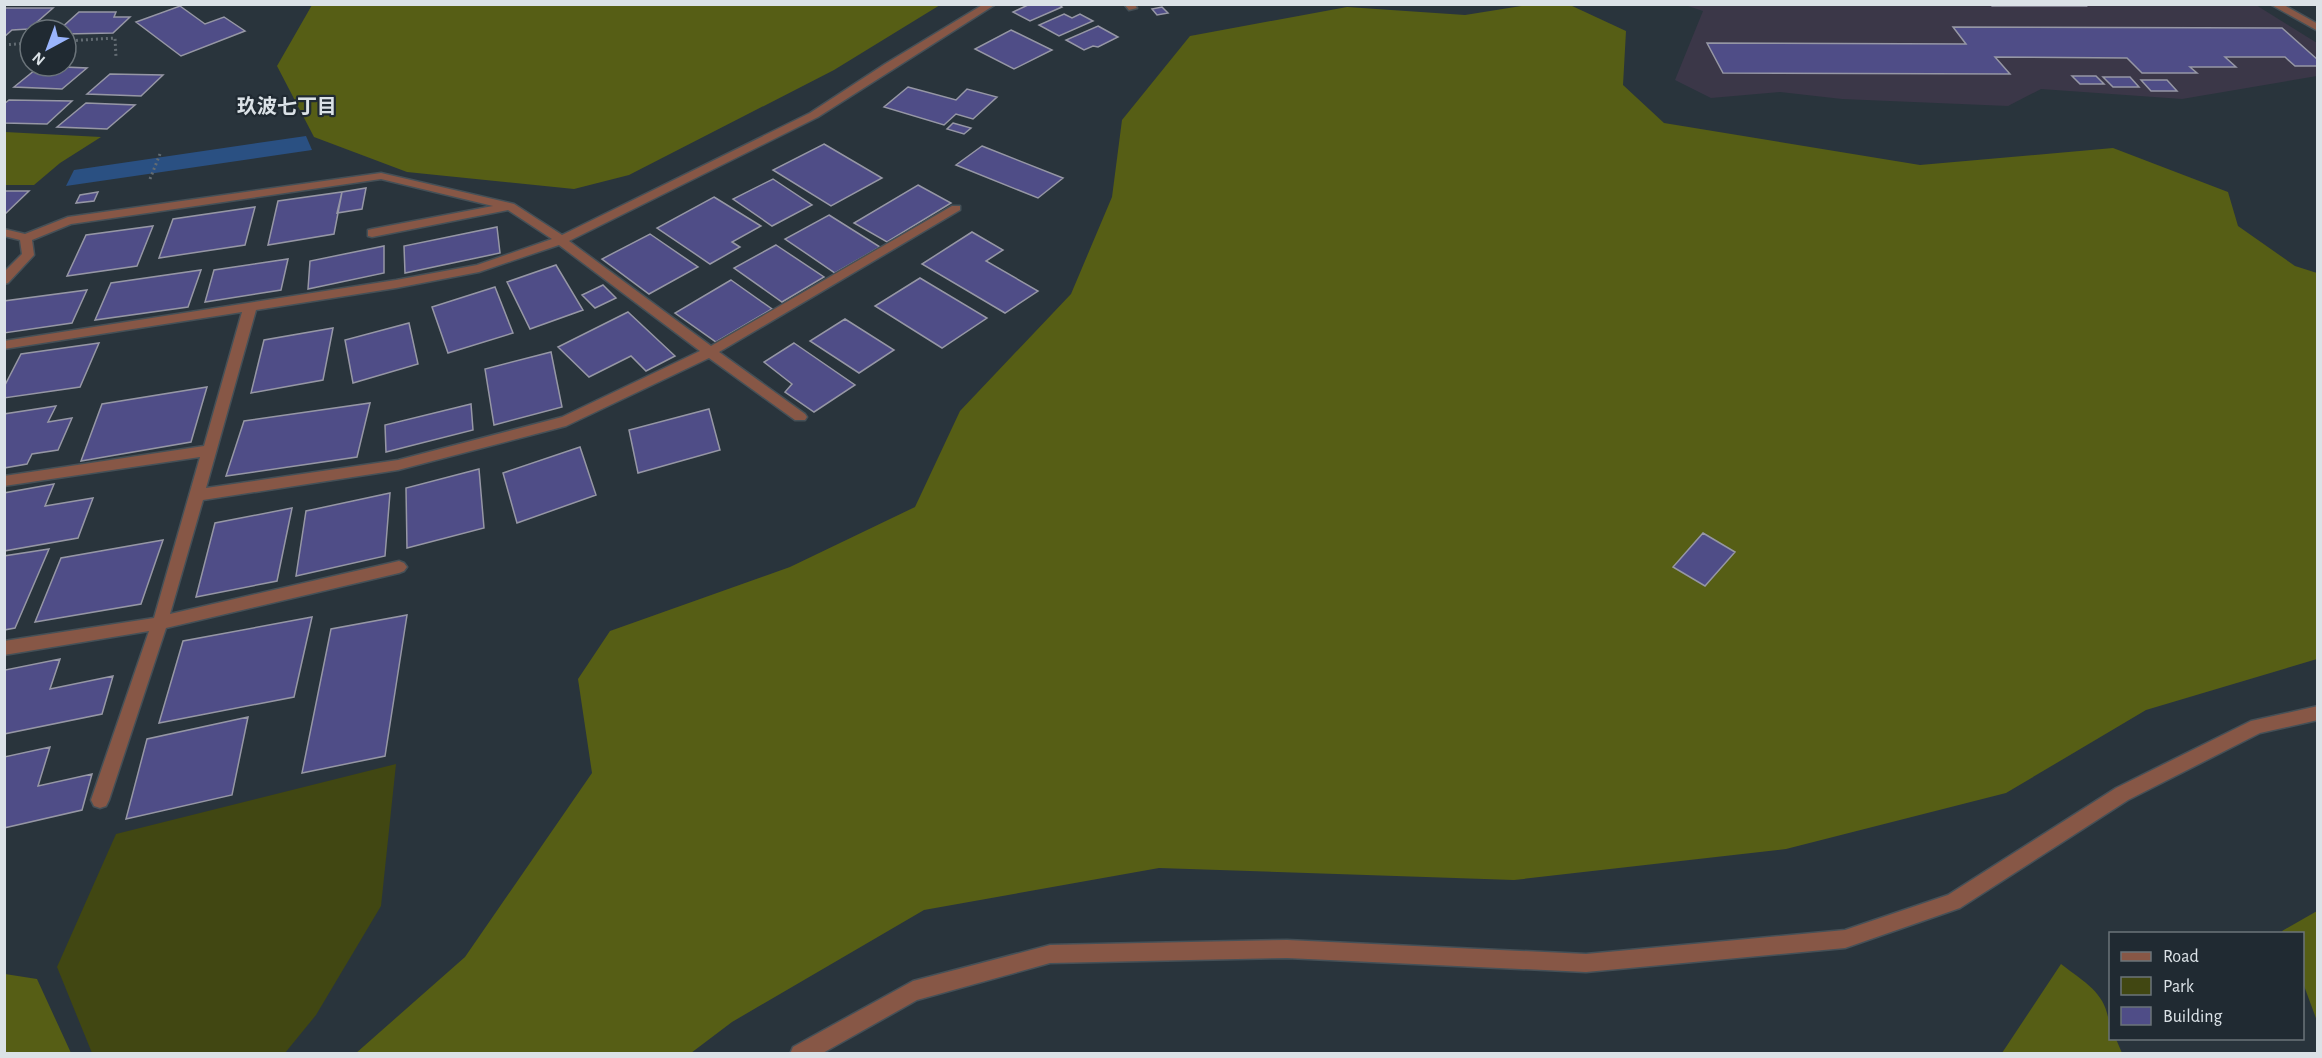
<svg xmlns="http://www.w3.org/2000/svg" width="2322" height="1058" font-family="'Alegreya Sans','Noto Sans JP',sans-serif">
<rect width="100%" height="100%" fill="#29343c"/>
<path fill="#3b3748" d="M1685,5H2256L2317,43V76L2182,99L2041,89L2008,106L1842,99L1780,92L1711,98L1675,80L1703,11Z"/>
<path fill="#414712" d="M396,764L381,906L316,1015L285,1053H92L57,967L116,834Z"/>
<path fill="#565e15" d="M312,5V4L940,5L834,70L629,175L574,189L407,172L314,137L277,66Z
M1527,5H1570L1626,31L1623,85L1664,123L1920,165L2113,148L2228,192L2238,226L2295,266L2317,273V659L2146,710L2006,793L1786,849L1514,880L1159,868L924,910L732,1022L691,1053L355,1054L465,957L592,773L578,679L610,631L790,567L915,507L960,411L1071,294L1112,197L1122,120L1190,36L1347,7L1465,15Z
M4,132H5L101,137L60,163L34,185H5Z
M2317,911V1021L2303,983L2302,934L2283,933L2282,931Z
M2061,964C2092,988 2110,995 2110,1038L2116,1039L2122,1053H2002Z
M5,974L37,979L71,1053H5Z"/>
<path fill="#2a5082" d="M306,136L312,150L66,186L74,170Z"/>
<path fill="#4f4d87" stroke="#9697a5" stroke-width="1.5" d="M1030,4H1058L1062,7L1030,21L1013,12Z
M1991,4H2084L2086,6H1992Z
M180,6L205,24L224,17L245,31L181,56L136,22Z
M1162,7L1168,13L1157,15L1152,9Z
M4,8H53L29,29L12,30L4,37Z
M79,12H116L114,17H130L113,33L66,34V30H59Z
M1064,14L1072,18L1080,14L1093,21L1059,36L1039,25Z
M1098,26L1118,37L1098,47L1093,46L1084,50L1066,40Z
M1953,27L2282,28L2318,60V66H2295L2285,57H2225L2236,67H2190L2197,73H2142L2127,58L1995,57L2010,74L1723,73L1707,43L1966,44Z
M1011,30L1052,50L1014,69L975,49Z
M40,66L87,68L62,89L14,87Z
M110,74L163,75L141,96L87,94Z
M2072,76H2096L2104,84H2080Z
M2103,77H2130L2139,87H2113Z
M2141,80H2167L2177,91H2151Z
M908,87L956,100L967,89L997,97L973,119L956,114L944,125L884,107Z
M9,100L72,101L47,124L4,123V104Z
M86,103L135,105L107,129L57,127Z
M953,123L971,128L964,134L947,129Z
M824,144L882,178L831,206L773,170Z
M982,146L1063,178L1038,198L956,165Z
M773,179L812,205L772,226L733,199Z
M918,185L951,203L887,242L854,223Z
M366,188L362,209L337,213L342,192Z
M4,191H29L4,215Z
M98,192L94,201L76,203L80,195Z
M342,192L334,234L268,245L278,201Z
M714,197L761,226L732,242L740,247L710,264L657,228Z
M255,207L245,245L159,258L173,219Z
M829,215L880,247L835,273L785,239Z
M153,226L137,266L67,276L86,235Z
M497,227L500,253L405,273L404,246Z
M972,232L1003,250L986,261L1038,291L1005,313L922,264Z
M650,234L698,267L649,294L602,259Z
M776,245L824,277L782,302L734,268Z
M384,246V273L308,289L310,261Z
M288,259L281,290L205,302L214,270Z
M556,265L583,310L530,329L507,282Z
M201,270L188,307L95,320L111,283Z
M920,278L987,318L942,348L875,306Z
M731,280L772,309L716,342L675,313Z
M603,285L616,298L595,308L582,295Z
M495,287L513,333L448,353L432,307Z
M87,290L72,323L4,333V301Z
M628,312L675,356L646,371L631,356L589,377L558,347Z
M845,319L894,350L859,373L810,341Z
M409,323L418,364L353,383L345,340Z
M333,328L323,380L251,393L264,340Z
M99,343L80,387L4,398V387L21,354Z
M794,343L855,385L814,412L785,392L792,384L764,362Z
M551,352L562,407L494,425L485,369Z
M207,387L191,442L81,461L102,404Z
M370,403L357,457L226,476L244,421Z
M471,404L473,430L386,452L385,425Z
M56,406L48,422L72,418L58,450L32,454L27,464L4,468V414Z
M709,409L720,450L638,473L629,430Z
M580,447L596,495L517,523L503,473Z
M479,469L484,528L407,548L406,488Z
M54,484L45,506L93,498L78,538L4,551V493Z
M390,493L385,556L296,576L306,511Z
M292,508L277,581L196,597L215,523Z
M1703,533L1735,552L1705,586L1673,567Z
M163,540L141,604L35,622L61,558Z
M49,549L15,628L4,630V556Z
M407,615L385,756L302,773L331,629Z
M312,617L294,697L159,723L183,641Z
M60,659L50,689L113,676L102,714L4,734L5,670Z
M248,717L232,795L126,819L147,739Z
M50,747L38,786L92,774L82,810L4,828V757Z"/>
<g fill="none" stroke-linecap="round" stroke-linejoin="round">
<g stroke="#455057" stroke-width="3">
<path id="minor" d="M984,4H996L818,117L569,241L711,346L952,206H960V210L719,352L805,414L807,417L805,420H795L709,358L566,426L398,470L203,500L170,614L399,561L404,563L407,567L404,571L399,573L166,628L109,800L106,806L100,808L94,806L91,800L149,631L4,655V641L154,618L200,457L4,486V476L204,446L242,312L4,349V341L396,280L477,265L552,239L508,210L372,237L368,236V230L372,229L493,206L381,179L71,224L32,240L34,255L8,283L4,284V272L22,254L20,240L4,236V229L25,234L68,217L381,173L514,204L562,235L810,113L885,64ZM559,245L700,351L562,417L398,460L206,488L256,310L396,288L479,272Z
M1124,4H1134L1137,8L1129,10Z
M2270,4H2282L2318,24V31Z
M2318,706V720L2260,733L2128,800L1960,908L1845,948L1586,972L1287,958L1050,963L917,1000L821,1054H790L793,1047L913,981L1050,945L1287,940L1586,954L1845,930L1948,895L2116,788L2251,721Z"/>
</g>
<path stroke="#626b72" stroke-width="3" stroke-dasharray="2 3" stroke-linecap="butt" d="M66,41L115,38L116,57
M4,45L30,43
M150,179L160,154"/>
<use href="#minor" fill="#875746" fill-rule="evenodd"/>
</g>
<g text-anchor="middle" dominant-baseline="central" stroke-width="4.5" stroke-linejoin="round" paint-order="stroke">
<g font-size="20" font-weight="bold" fill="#dbe2e7" stroke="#202a32">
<text x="287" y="107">玖波七丁目</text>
</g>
</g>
<rect width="2322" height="1058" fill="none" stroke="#dbe2e7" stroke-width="12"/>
<rect x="2109" y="932" width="195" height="108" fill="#202a32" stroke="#6b747a" stroke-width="1.5"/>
<rect x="2121" y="952" width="30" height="9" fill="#875746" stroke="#6b747a" stroke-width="1.5"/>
<text x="2163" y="962" font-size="18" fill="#dbe2e7">Road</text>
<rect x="2121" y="977" width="30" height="18" fill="#414712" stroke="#6b747a" stroke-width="1.5"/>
<text x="2163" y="992" font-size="18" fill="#dbe2e7">Park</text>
<rect x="2121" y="1007" width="30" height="18" fill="#4f4d87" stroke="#6b747a" stroke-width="1.5"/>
<text x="2163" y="1022" font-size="18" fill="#dbe2e7">Building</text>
<g transform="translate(48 48) rotate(221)"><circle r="28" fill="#202a32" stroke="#6b747a" stroke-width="1.5"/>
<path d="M0-4.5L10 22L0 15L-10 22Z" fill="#9ab5fd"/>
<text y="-9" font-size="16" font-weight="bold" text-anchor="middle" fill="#dbe2e7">N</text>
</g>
</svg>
